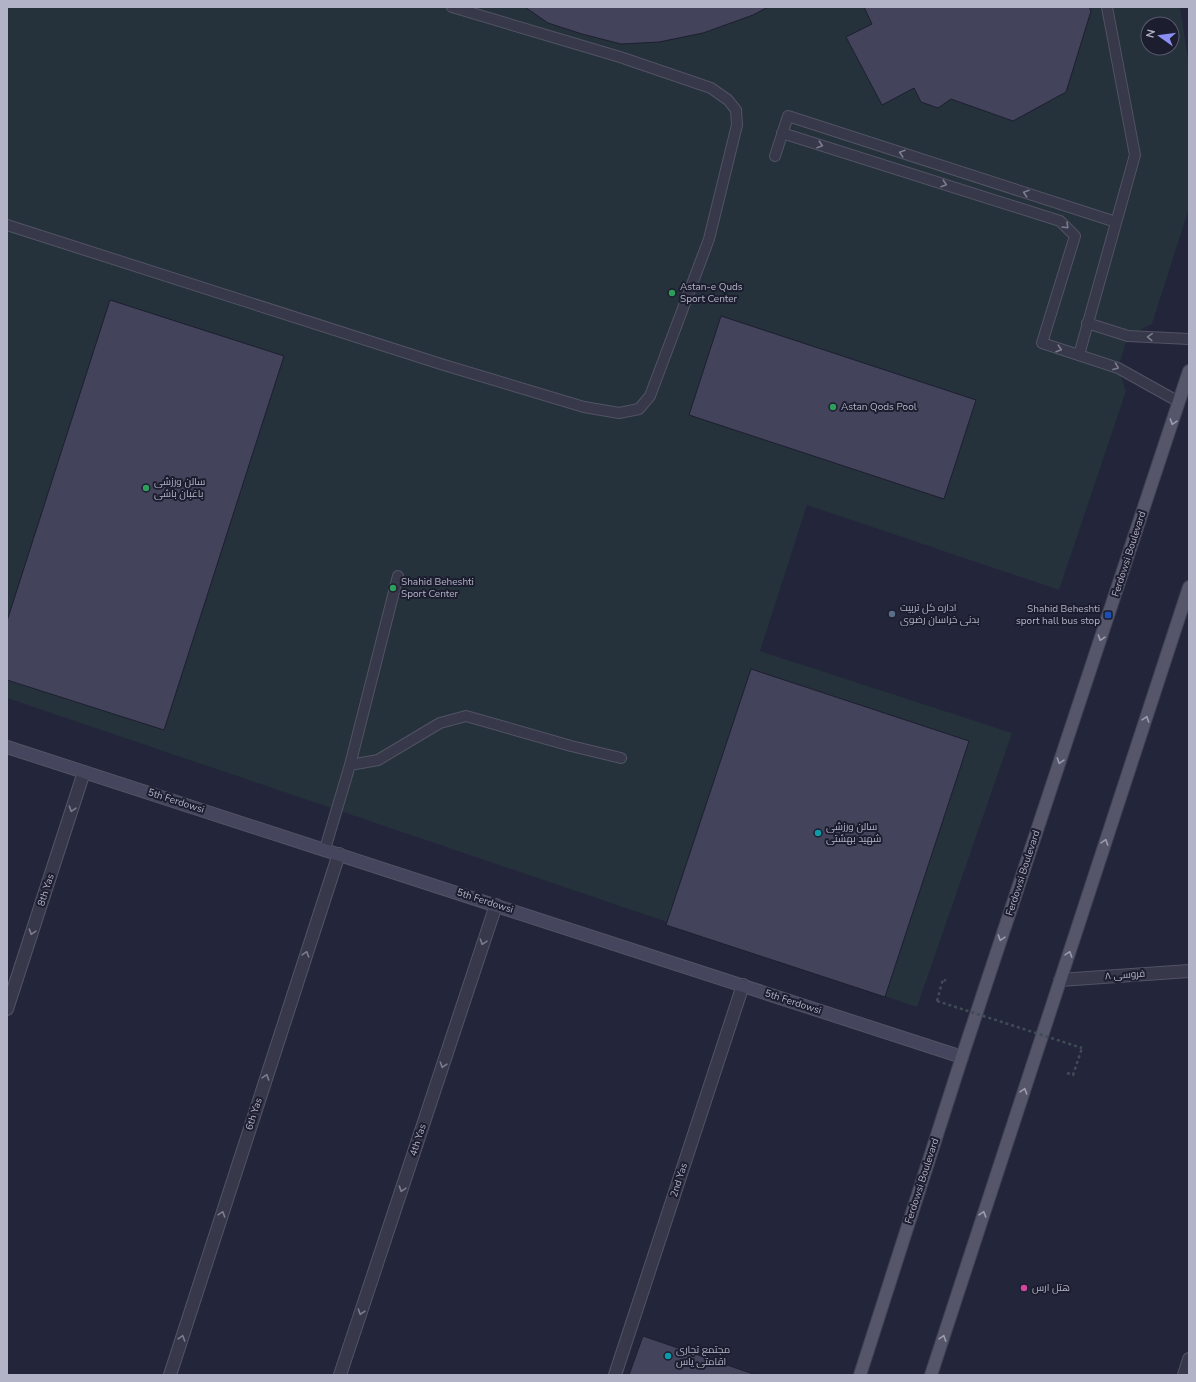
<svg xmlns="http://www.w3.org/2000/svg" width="1196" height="1382" font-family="'Nunito Sans',Cairo,sans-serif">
<rect width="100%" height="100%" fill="#23253a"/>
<path fill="#25313b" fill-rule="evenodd" d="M7,7H1180L1189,66V208L1152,324L1128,336L1118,368L1126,391L1059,590L807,505L760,651L1012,733L917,1007L7,698ZM1148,24H1172V48H1148Z"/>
<path fill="#43445b" stroke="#1e1f31" d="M525,7H768L753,15L703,33L659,42L621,44L582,34L548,23Z
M864,7H1089L1091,11L1066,92L1013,121L951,99L938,108L921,102L914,88L882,105L846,37L872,24Z
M110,300L284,356L164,730L7,680V621Z
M721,316L976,400L944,499L689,415Z
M751,669L969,741L885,997L666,925Z
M643,1336L756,1375H629Z"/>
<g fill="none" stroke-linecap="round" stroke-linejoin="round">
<g stroke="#525365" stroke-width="12">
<path id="lane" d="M782,133L1060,221L1075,236L1042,343L1118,368L1179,402
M775,156L788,116L1116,222
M7,225L444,365L584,407L619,413L639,409L650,396L709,239L737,125L736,110L728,100L711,88L620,57L452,7
M1087,323L1128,336L1189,339
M1079,355L1135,155L1107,7
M350,765L378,760L440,723L466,716L571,746L621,758
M325,849L350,765L398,576"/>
</g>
<g stroke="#525365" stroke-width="14">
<path id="street" d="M1060,980L1189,971
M7,1009L84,772
M170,1375L339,854
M340,1375L496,905
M615,1375L743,985
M1184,1375L1189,1359"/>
</g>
<g stroke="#525365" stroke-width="14">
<path id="secondary" d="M7,747L962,1057"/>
</g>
<g stroke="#404153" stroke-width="14">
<path id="primary" d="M860,1375L962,1057L1189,371
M931,1375L1189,587"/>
</g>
<path stroke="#404c55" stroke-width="2.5" stroke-dasharray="3 3" stroke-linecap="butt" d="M937,1001L943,979L946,981
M1067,1073L1073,1075L1082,1048"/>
<use href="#lane" stroke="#37384a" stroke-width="10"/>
<use href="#street" stroke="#37384a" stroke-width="12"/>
<use href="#secondary" stroke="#45465d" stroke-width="12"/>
<use href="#primary" stroke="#55566a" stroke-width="12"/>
<path stroke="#404c55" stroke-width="2.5" stroke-dasharray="3 3" stroke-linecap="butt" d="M937,1001L1082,1048"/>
</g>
<defs><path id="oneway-chevron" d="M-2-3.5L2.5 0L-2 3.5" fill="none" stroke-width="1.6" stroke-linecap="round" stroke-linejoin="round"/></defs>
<g stroke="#7b7c8e">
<use href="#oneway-chevron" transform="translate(820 145) rotate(18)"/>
<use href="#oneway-chevron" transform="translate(902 153) rotate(-162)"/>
<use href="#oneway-chevron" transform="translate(944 184) rotate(18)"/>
<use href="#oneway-chevron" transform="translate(1026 193) rotate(-162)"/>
<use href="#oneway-chevron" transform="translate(1066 226) rotate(45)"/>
<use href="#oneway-chevron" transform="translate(1150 337) rotate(-177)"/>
<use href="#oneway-chevron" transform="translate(1059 349) rotate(18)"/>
<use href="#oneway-chevron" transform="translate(1116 367) rotate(21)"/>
<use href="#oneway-chevron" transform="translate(72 809) rotate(108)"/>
<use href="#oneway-chevron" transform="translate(32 932) rotate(108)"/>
<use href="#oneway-chevron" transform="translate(483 942) rotate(108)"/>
<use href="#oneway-chevron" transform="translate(306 954) rotate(-72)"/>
<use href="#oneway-chevron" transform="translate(443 1065) rotate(108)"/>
<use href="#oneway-chevron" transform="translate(266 1077) rotate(-72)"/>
<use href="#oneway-chevron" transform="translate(402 1189) rotate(108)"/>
<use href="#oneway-chevron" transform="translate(222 1214) rotate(-72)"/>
<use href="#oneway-chevron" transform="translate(361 1312) rotate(108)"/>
<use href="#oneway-chevron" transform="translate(182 1338) rotate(-72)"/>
</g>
<g stroke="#9b9caf">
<use href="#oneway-chevron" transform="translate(1173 422) rotate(108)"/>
<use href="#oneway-chevron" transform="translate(1101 638) rotate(108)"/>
<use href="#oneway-chevron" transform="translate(1146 719) rotate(-72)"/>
<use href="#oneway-chevron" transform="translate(1060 761) rotate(108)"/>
<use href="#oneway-chevron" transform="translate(1105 842) rotate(-72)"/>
<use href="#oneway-chevron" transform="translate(1001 938) rotate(108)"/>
<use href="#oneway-chevron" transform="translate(1069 954) rotate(-72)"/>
<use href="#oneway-chevron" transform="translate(1024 1091) rotate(-72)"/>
<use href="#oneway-chevron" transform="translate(983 1214) rotate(-72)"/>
<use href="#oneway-chevron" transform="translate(943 1338) rotate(-72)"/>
</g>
<g fill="#2e9e5b" stroke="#1c1d2f" stroke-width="1.5">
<circle cx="672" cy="293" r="4"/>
<circle cx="833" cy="407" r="4"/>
<circle cx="146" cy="488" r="4"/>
<circle cx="393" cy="588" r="4"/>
</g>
<circle fill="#5c6f8a" stroke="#1c1d2f" stroke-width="1.5" cx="892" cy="614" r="4"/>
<rect fill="#1a4fb4" stroke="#1c1d2f" stroke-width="1.5" x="1104" y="611" width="8" height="8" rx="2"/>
<g fill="#0f9aa8" stroke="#1c1d2f" stroke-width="1.5">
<circle cx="818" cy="833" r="4"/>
<circle cx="668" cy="1356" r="4"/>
</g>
<circle fill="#d1479c" stroke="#1c1d2f" stroke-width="1.5" cx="1024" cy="1288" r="4"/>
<g text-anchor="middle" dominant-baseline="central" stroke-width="4" stroke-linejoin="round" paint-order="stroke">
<g font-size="10" fill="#b2b3c6" stroke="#1c1d2f" text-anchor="start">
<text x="680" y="287">Astan-e Quds<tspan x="680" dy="12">Sport Center</tspan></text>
<text x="841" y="407">Astan Qods Pool</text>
<text x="154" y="482">سالن ورزشی<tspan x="154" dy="12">باغبان باشی</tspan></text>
<text x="401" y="582">Shahid Beheshti<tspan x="401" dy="12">Sport Center</tspan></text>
<text x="900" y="608">اداره کل تربیت<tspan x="900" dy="12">بدنی خراسان رضوی</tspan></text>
<text x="1100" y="609" text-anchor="end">Shahid Beheshti<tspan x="1100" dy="12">sport hall bus stop</tspan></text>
<text x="826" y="827">سالن ورزشی<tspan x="826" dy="12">شهید بهشتی</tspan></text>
<text x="1032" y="1288">هتل ارس</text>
<text x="676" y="1350">مجتمع تجاری<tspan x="676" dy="12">اقامتی یاس</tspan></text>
</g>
<g font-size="10" fill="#b2b3c6" stroke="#1c1d2f">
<text transform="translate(1129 554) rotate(-72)">Ferdowsi Boulevard</text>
<text transform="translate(176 801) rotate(18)">5th Ferdowsi</text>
<text transform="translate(1023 873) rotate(-72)">Ferdowsi Boulevard</text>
<text transform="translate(46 890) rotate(-72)">8th Yas</text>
<text transform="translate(485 901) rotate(18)">5th Ferdowsi</text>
<text transform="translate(1125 975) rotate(-4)">فروسی ۸</text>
<text transform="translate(793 1002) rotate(18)">5th Ferdowsi</text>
<text transform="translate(254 1114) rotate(-72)">6th Yas</text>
<text transform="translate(418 1140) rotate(-72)">4th Yas</text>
<text transform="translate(679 1180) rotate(-72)">2nd Yas</text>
<text transform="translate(922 1181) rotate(-72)">Ferdowsi Boulevard</text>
</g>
</g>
<rect width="1196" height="1382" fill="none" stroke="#b2b3c6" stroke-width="16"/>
<g transform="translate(1160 36) rotate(284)"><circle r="19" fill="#1c1d2f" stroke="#58596b"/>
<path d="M0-3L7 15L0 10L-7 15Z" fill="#8b8ef2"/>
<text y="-6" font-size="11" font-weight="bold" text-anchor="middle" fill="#b2b3c6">N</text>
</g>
</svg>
